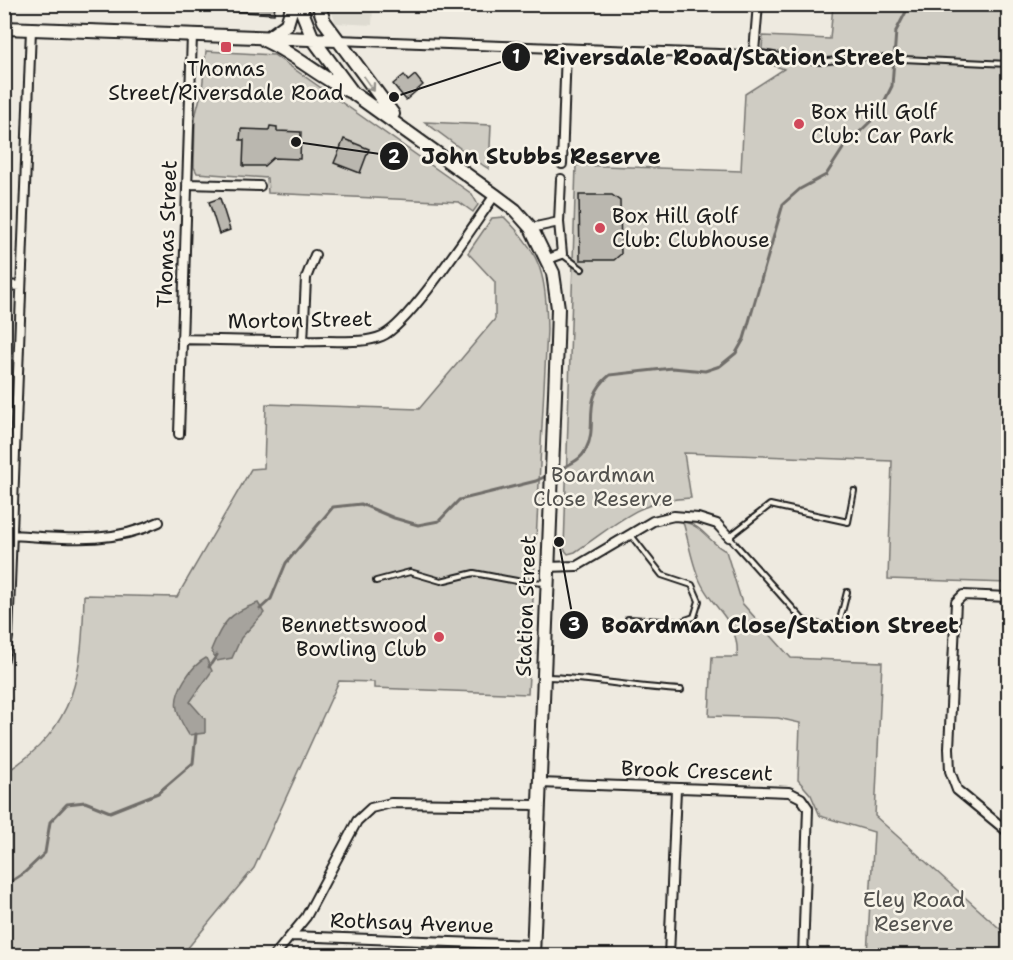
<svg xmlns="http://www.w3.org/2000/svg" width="1013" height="960" font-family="'Shantell Sans',sans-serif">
<rect width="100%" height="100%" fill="#eeeae0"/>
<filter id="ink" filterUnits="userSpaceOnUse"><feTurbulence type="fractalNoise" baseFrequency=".0167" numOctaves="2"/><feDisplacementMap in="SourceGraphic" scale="12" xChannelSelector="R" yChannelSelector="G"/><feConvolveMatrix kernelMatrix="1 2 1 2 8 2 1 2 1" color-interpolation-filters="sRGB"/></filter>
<g filter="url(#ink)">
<path fill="#dedbd1" d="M329,5H373L372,25L336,23Z"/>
<path fill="#cfccc3" stroke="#767470" stroke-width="1.5" d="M833,5H1008V583L888,579L892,461L684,453L691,498C638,499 616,525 575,552L568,554L564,549L576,165L741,171L745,94L784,69L761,61L763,36L830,39Z
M206,51L274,55L472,194L478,205L473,212L459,202L268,193L267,178L197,173L194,167L195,117L202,90Z
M425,122L491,125L489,169L484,166Z
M504,217C543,255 546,278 547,330L528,694L374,688V682L339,681L254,868L182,955L5,956V773C77,727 82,674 84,595L177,597L251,469L264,468L266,404L419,409L495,319V282L468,253L492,218Z
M683,522C704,525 709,544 726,551L742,603L791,658L882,662L875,816L1008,936V955H867L874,832L820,816L811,795L798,780L800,723L778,718L709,716L712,657H737C740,622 715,611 702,585C692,567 689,542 683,522Z"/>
<path fill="#a6a39d" stroke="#6f6d69" stroke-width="1.5" d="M258,603L264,613L241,638L232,658L217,661L211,650C222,623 229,613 258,603Z
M206,658L212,671L190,702L205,719V733L189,735C185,728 178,718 177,709C173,692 191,666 206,658Z"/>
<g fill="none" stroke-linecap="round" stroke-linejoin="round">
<path stroke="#6f6d69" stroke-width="3" d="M556,471C567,465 581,461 586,449C599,425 580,399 610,375L672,368L705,371L720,366L736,353L744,339L783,204L800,189L826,175L844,147L871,121L881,108L892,86L896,31L910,4
M260,609L271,599L286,563L333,507L361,504L394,518L418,525L439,521L459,500L536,481L548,475
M209,667L217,655
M4,886L24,873L45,853L50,822L67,804L85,802L110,812L158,793L193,763L196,734"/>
</g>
<path fill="#bab7af" stroke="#1c1c1c" stroke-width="1.5" d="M229,4H275L274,14L229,11Z
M404,75L408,81L415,75L423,85L406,100L393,84Z
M270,126L277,127V131L301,132L300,159L273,158L264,166H243L244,140H240L241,129L269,130Z
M344,139L369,149L360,173L334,163Z
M579,195H612L620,201L621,254L614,260H580Z
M220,198L230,230L219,234L209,202Z"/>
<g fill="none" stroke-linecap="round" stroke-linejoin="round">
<g stroke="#1c1c1c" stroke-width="8">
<path id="service" d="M754,52L820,62L861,57L1008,64
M563,255L582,269
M376,581L410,572L441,581L474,573L517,581L546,583
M847,592L839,624L825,626L803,620L729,537L770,505L848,522L854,491
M628,619L680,622L694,617L699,601L692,585L662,575L630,534
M547,677C592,678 635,688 681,690"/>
</g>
<g stroke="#1c1c1c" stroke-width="12">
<path id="minor" d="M337,40L746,55L754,52L758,4
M562,164L566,50
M187,184L260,186
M531,228L559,222
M548,259L562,254L559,222L561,179
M4,285L21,286
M181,339C230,340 279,342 327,341C345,341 365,343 382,336C410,324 474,224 495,195
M303,342L306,278L315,255
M179,434L192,35
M11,535C63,538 110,545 159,522
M547,567L577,566L653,521L674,516L698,518L717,524L729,537
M1008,597L963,595L956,602L949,748L950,771L957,790L1008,832
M4,659L8,637L31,29
M539,783L789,792L801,798L808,808L803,956
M291,936L533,945
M274,956L306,917L357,821L371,808L391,803L538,805
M669,956L676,789"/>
</g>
<g stroke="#1c1c1c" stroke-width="16">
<path id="primary" d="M299,4L313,39L353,93L495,195L515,210L531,228L553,273L558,308L557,343L533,956
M318,4L324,21L393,114
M4,28L337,40
M269,37L287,24L293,4
M264,40C295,54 319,77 349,91"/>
</g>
<use href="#service" stroke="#f7f3e8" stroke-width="4"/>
<use href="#minor" stroke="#f7f3e8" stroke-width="8"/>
<use href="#primary" stroke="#f7f3e8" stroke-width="12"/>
</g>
<defs><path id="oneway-shaft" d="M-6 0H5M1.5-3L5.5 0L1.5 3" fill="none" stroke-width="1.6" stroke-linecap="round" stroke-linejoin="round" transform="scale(1.5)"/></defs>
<use stroke="#94928c" href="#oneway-shaft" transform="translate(369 84) rotate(55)"/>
</g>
<g fill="#d1495b" stroke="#f7f3e8" stroke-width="2">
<rect x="220" y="41" width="12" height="12" rx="3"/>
<circle cx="799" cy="124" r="6"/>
<circle cx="600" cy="228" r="6"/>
<circle cx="439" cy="637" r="6"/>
</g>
<g text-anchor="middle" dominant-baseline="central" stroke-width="5" stroke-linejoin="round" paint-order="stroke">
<g font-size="21" fill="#1c1c1c" stroke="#f7f3e8" text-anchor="start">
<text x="226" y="69" text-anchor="middle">Thomas<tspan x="226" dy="24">Street/Riversdale Road</tspan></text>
<text x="811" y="112">Box Hill Golf<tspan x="811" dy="24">Club: Car Park</tspan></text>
<text x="612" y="216">Box Hill Golf<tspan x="612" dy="24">Club: Clubhouse</tspan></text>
<text x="427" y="625" text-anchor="end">Bennettswood<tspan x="427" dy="24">Bowling Club</tspan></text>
</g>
<g font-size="21" fill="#1c1c1c" stroke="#f7f3e8">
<text transform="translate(167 234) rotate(-88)">Thomas Street</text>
<text transform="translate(300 320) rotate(-1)">Morton Street</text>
<text transform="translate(526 606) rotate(-88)">Station Street</text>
<text transform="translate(697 771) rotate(2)">Brook Crescent</text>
<text transform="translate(412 923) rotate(2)">Rothsay Avenue</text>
</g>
<g font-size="21" fill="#52514e" stroke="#f7f3e8">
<text x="603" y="475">Boardman<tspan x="603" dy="24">Close Reserve</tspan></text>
<text x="914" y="900">Eley Road<tspan x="914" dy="24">Reserve</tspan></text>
</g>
</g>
<path fill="none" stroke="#1c1c1c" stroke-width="2" d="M394 97L516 57M296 142L394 156M559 542L574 625"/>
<g fill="#1c1c1c" stroke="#f7f3e8" stroke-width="2">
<circle cx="394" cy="97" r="6"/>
<circle cx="296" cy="142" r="6"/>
<circle cx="559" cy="542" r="6"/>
<circle cx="516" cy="57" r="15"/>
<circle cx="394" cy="156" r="15"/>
<circle cx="574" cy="625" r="15"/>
</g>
<g font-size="18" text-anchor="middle" font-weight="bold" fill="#fff">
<text x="516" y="63">1</text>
<text x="394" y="163">2</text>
<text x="574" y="631">3</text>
</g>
<g font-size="22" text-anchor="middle" font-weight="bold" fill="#1c1c1c" stroke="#f7f3e8" stroke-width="5" stroke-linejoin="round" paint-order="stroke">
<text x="724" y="65">Riversdale Road/Station Street</text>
<text x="541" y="164">John Stubbs Reserve</text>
<text x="780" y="633">Boardman Close/Station Street</text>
</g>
<rect width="1013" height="960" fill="none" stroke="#f7f3e8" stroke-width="24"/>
<rect x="12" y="12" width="989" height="936" fill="none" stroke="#1c1c1c" stroke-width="2" filter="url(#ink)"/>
</svg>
